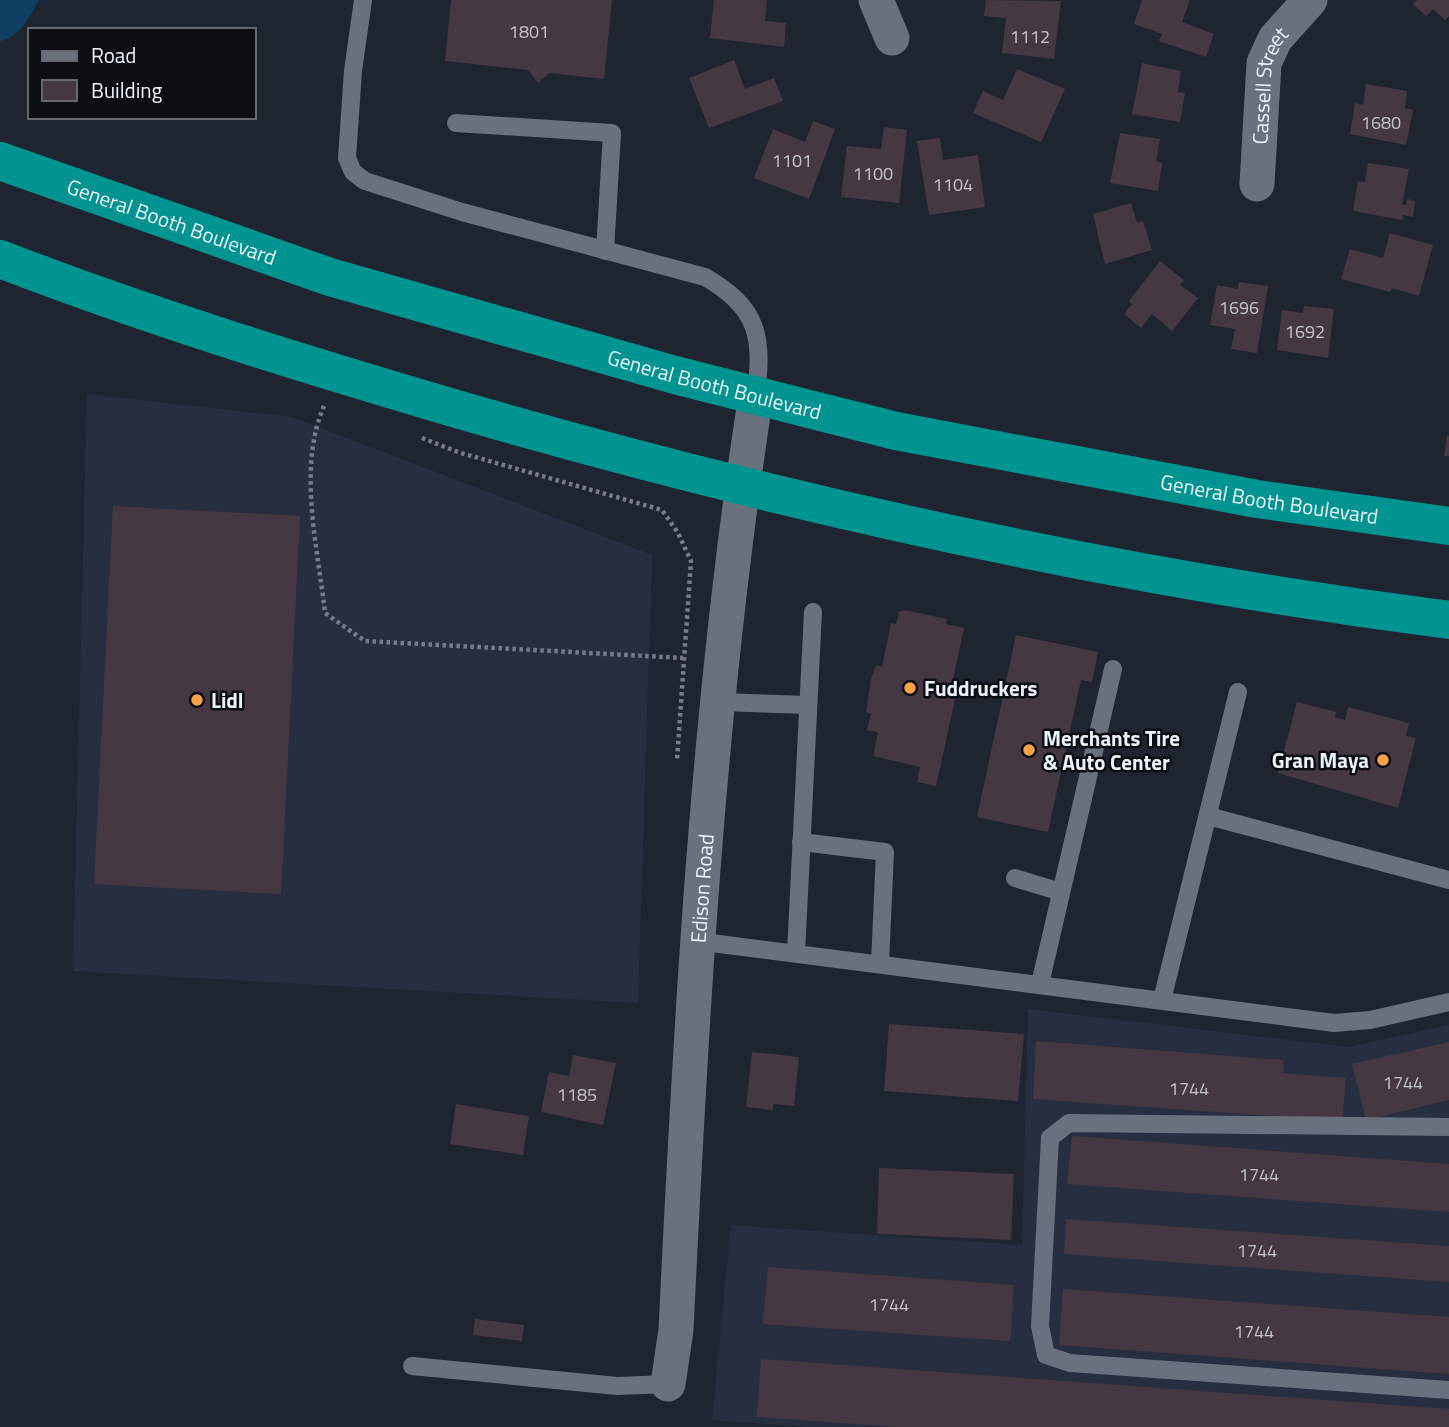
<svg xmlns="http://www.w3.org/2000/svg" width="1449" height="1427" font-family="'Titillium Web',sans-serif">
<rect width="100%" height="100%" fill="#1f2431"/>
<path fill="#272e40" d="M87,394L292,417L652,555L638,1003L73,971Z
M1028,1009L1348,1047L1449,1025V1427H806L712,1420L731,1225L1022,1245Z"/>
<path fill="#0f3e63" d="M0,0H39C29,17 21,37 0,41Z"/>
<path fill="#453842" d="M451,0H612L604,79L549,73L538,83L528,70L445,61Z
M714,0H767L765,21L786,23L784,47L710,38Z
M986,0L1061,1L1054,59L1002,53L1006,18L984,16Z
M1142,0H1190L1182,22L1214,34L1206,57L1159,41L1162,34L1134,24Z
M1417,0H1449V16L1445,20L1433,9L1426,16L1413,4Z
M734,60L745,89L774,78L783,101L709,128L689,78Z
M1142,63L1181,71L1178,92L1185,93L1180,122L1132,114Z
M1017,69L1065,89L1041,142L973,113L983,91L1003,100Z
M1366,84L1407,91L1405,108L1413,110L1406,145L1350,134L1355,103L1363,105Z
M813,121L835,129L809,199L754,178L773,129L805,142Z
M884,127L907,130L899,203L841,197L847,146L881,149Z
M1120,133L1160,139L1156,161L1162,163L1158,191L1110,183Z
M940,138L943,160L978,155L985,207L929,215L917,141Z
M1368,163L1409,169L1402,204L1406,205L1407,199L1415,201L1413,217L1403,215L1402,220L1353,211L1358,181L1365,182Z
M1131,203L1137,223L1143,221L1152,250L1105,264L1093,214Z
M1390,233L1433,245L1419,296L1392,288L1390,292L1341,279L1350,249L1383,258Z
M1160,261L1184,280L1180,285L1198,298L1172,331L1152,314L1141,328L1124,314L1132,304L1129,301Z
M1239,282L1268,286L1257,353L1231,349L1235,329L1210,325L1217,285L1238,289Z
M1304,306L1334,309L1328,358L1277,350L1282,310L1303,313Z
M1447,436H1449V456H1444Z
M113,506L300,516L281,894L94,884Z
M904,610L947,619L946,624L964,628L949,698L955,699L936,786L917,782L920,767L873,756L878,732L867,730L871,714L866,712L871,679L876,665L882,667L891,623L896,624L899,612Z
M1016,635L1098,652L1092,682L1081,680L1048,832L977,817Z
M1297,702L1336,712L1335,717L1345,720L1348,707L1409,723L1406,736L1416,738L1398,808L1278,773Z
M889,1024L1024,1034L1018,1101L884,1091Z
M1036,1041L1283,1060V1073L1346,1078L1342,1121L1033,1099Z
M1449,1042V1100L1366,1120L1352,1064Z
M752,1052L799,1057L794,1106L773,1104V1110L746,1107Z
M573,1055L616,1063L603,1125L541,1112L549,1072L569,1076Z
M456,1104L529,1116L523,1155L450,1144Z
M1072,1136L1449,1164V1212L1067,1184Z
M879,1168L1014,1174L1011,1240L877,1234Z
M1066,1219L1449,1246V1282L1064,1254Z
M768,1267L1014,1285L1010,1341L763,1324Z
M1063,1289L1449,1317V1374L1059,1345Z
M475,1319L524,1325L522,1341L473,1335Z
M761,1359L1449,1409V1427H897L757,1417Z"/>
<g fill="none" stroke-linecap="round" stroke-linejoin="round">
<path stroke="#787c88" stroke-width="4.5" stroke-dasharray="3.5 3.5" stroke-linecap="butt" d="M324,406C297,468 318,548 325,613L365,641L683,658
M422,438L461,453L662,510L678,533L691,561L677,760"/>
<path stroke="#69707e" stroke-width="18" d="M363,0L353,71L347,158L353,172L365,181L462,212L705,277C759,308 763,337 756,395
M456,123L612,133L605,251
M720,702L808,705
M1208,816L1449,880
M801,842L885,852L880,963
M1015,878L1061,892
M696,941L1334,1023L1370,1020L1449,1002
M796,953L813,612
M1040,984L1113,669
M1162,1000L1238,692
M1449,1127L1069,1123L1050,1138L1040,1326L1046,1355L1070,1363L1449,1390
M412,1366L617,1386L668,1384"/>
<g stroke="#69707e" stroke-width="35">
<path d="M876,0L892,38"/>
<path id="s1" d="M1257,184L1264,63L1275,39L1310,0"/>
<path id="s2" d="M668,1384L676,1330C691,1018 708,704 756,395"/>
</g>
<g stroke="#009491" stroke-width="38">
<path id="s3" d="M0,161L330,277L675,375L896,431L1257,499L1449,526"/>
<path d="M0,259C145,315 294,361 443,405C772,501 1109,576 1449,620"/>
</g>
</g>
<g fill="#f7a149" stroke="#0b0e13" stroke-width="2.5">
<circle cx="910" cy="688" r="7"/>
<circle cx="197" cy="700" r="7"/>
<circle cx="1029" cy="750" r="7"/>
<circle cx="1383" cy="760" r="7"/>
</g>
<g text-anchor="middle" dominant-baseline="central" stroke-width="5" stroke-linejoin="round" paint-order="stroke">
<g font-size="18" fill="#c3c3cc">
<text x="529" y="31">1801</text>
<text x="1030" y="36">1112</text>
<text x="1381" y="122">1680</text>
<text x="792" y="160">1101</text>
<text x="873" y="173">1100</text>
<text x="953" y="184">1104</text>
<text x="1239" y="307">1696</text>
<text x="1305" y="331">1692</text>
<text x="1403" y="1082">1744</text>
<text x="1189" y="1088">1744</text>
<text x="577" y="1094">1185</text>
<text x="1259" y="1174">1744</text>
<text x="1257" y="1250">1744</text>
<text x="889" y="1304">1744</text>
<text x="1254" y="1331">1744</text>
</g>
<g font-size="21" fill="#edf1fa" stroke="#0b0e13">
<text stroke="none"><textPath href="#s1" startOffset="100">Cassell Street</textPath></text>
<text stroke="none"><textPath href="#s3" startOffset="182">General Booth Boulevard</textPath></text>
<text stroke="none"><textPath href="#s3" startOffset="749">General Booth Boulevard</textPath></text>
<text stroke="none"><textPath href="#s3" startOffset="1316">General Booth Boulevard</textPath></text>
<text stroke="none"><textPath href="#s2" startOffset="497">Edison Road</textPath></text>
</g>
<g font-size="21" font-weight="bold" fill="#edf1fa" stroke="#0b0e13" text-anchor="start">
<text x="924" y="688">Fuddruckers</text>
<text x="211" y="700">Lidl</text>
<text x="1043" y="738">Merchants Tire<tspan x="1043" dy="24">&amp; Auto Center</tspan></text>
<text x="1369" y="760" text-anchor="end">Gran Maya</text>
</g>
</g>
<rect x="28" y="28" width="228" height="91" fill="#0b0e13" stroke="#65696f" stroke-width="2"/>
<rect x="42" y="51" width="35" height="10" fill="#69707e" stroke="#65696f" stroke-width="2"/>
<text x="91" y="63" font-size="21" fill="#edf1fa">Road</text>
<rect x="42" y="80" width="35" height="21" fill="#453842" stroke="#65696f" stroke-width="2"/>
<text x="91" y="98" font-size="21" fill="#edf1fa">Building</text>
</svg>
